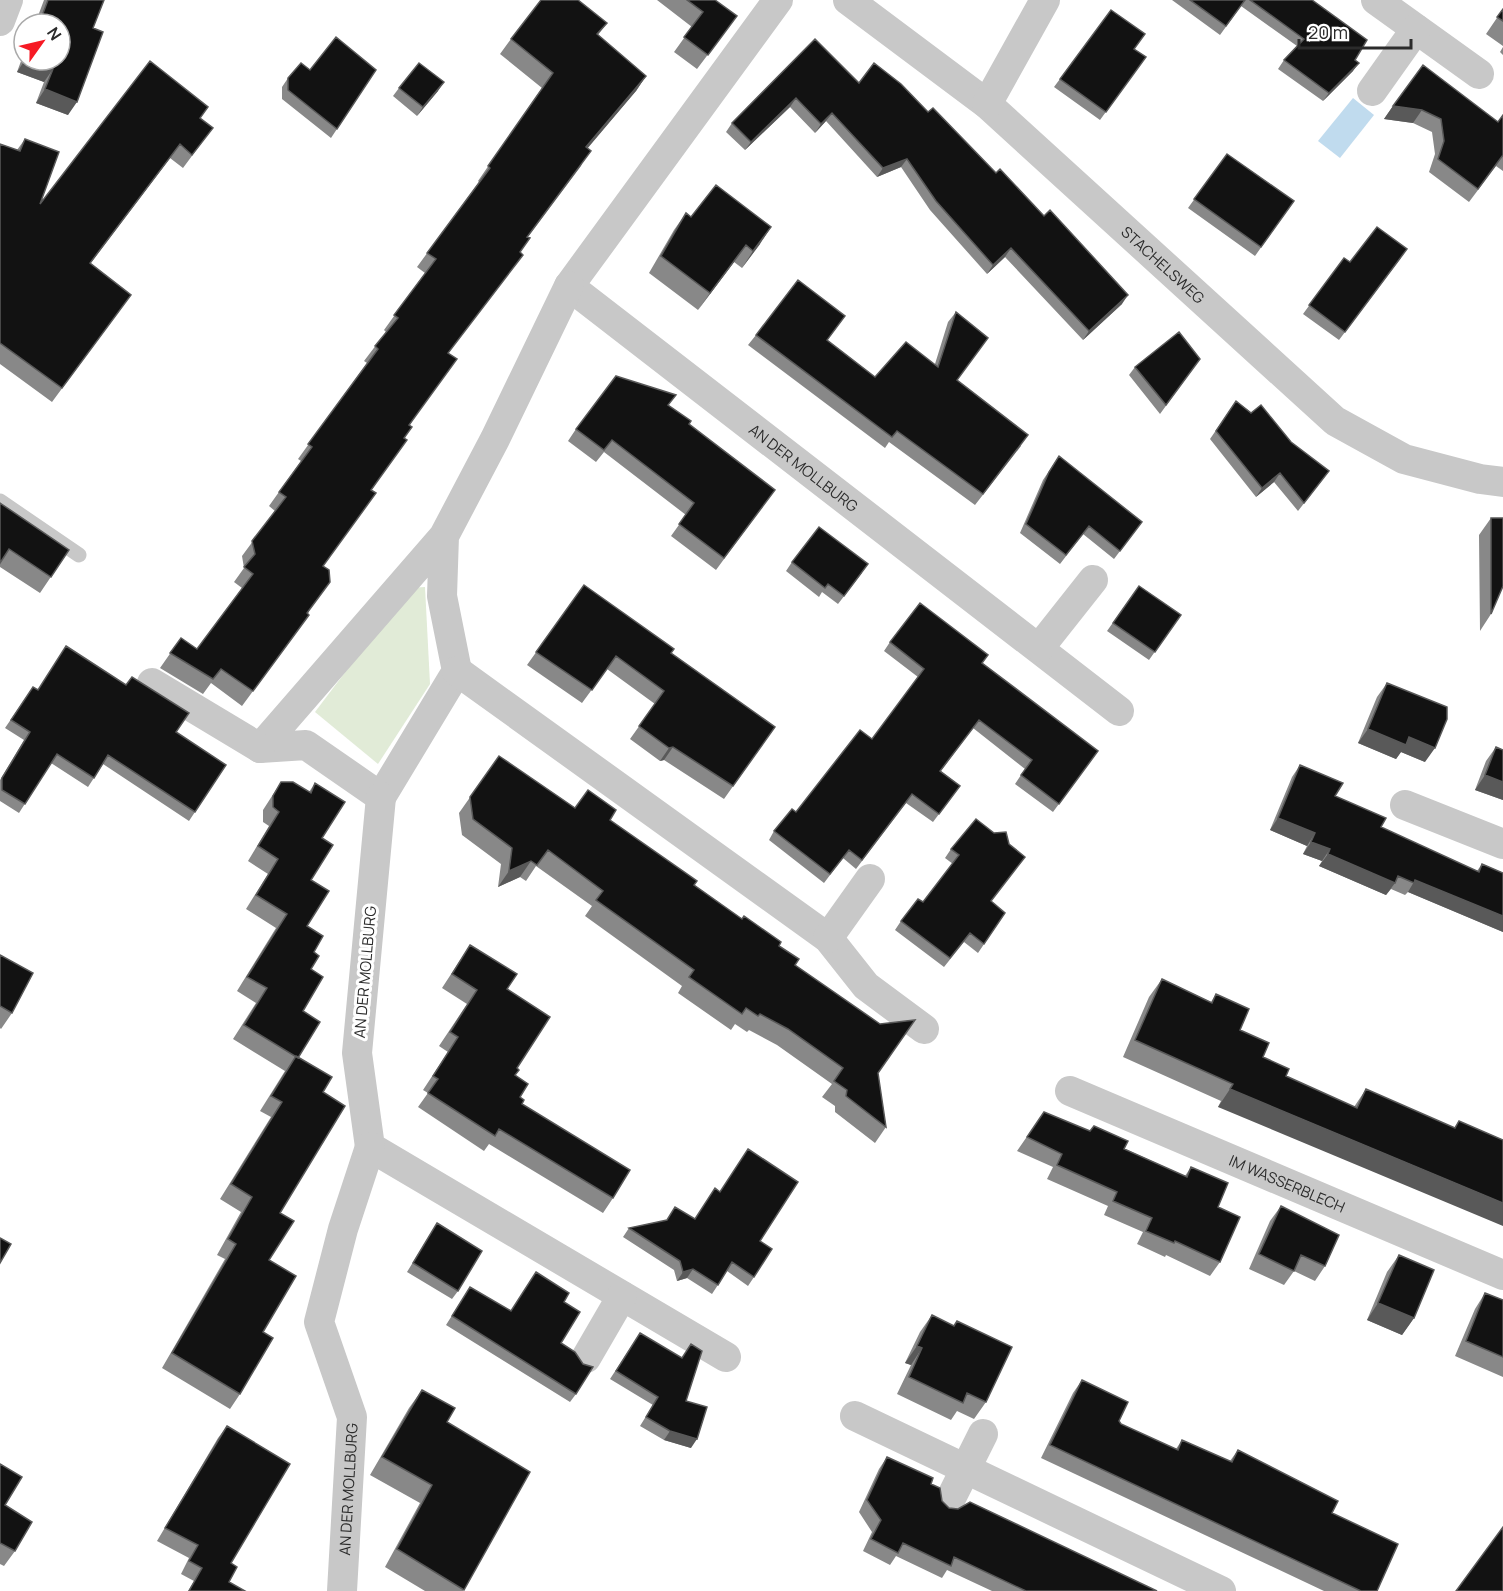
<svg xmlns="http://www.w3.org/2000/svg" width="1503" height="1591" font-family="Manrope,sans-serif">
<rect width="100%" height="100%" fill="#fff"/>
<path fill="#e1ebd7" d="M425,587L430,684L378,764L315,712L409,588Z"/>
<path fill="#c0dbee" d="M1353,98L1374,115L1340,158L1318,141Z"/>
<g fill="none" stroke-linecap="round" stroke-linejoin="round">
<path stroke="#c8c8c8" stroke-width="15" d="M0,501L79,555"/>
<g stroke="#c8c8c8" stroke-width="30">
<path id="s1" d="M778,0L569,286L1119,711"/>
<path id="s2" d="M848,0L987,104L1335,421L1404,459L1480,479L1503,482"/>
<path d="M1376,0L1479,74"/>
<path d="M0,21L8,0"/>
<path d="M1372,91L1416,29"/>
<path d="M987,104L1045,0"/>
<path d="M444,536L442,596L457,671L381,797L306,745L260,748L444,536L495,439L569,286"/>
<path d="M1040,647L1093,580"/>
<path d="M457,671L828,938L866,986L924,1029"/>
<path d="M152,683L260,748"/>
<path d="M381,797L357,1053L370,1147L726,1357"/>
<path d="M1405,805L1503,844"/>
<path d="M828,938L870,879"/>
<path id="s3" d="M1070,1091L1503,1275"/>
<path d="M586,1358L622,1296"/>
<path d="M855,1416L1221,1591"/>
<path d="M948,1504L983,1434"/>
<path id="s4" d="M342,1591L352,1417L319,1322L343,1229L370,1147"/>
</g>
</g>
<path fill="#888" d="M44,0H104L93,28L68,115L36,103L44,82L17,72L24,53V60H60V24H35Z
M657,0H715L737,16L697,69L674,52L692,27Z
M1172,0H1312L1355,60L1353,71L1323,101L1278,69L1284,60L1297,46L1241,6L1220,35Z
M1503,9V46L1486,34Z
M1111,10L1134,49L1146,57L1100,120L1054,87Z
M607,23L598,35L646,76L636,91L587,148L581,166L528,237L520,252L523,255L448,353L410,425L405,438L323,566L308,614L299,629L242,706L211,683L203,694L160,668L181,638L197,649L242,588L234,582L244,568L242,556L275,511L269,506L301,461L298,459L367,363L364,361L386,332L384,330L425,273L417,267L479,182L478,181L542,88L500,54L511,39Z
M815,39L859,83L928,112L1122,304L1083,340L1005,257L987,274L930,210L901,167L877,177L826,121L815,133L790,107L745,150L726,132L732,123Z
M1503,47V55L1500,52Z
M310,70H376L331,138L282,99V87L288,78Z
M399,88L438,91L417,116L393,96Z
M1393,106L1498,122L1503,115V171L1496,166L1469,202L1429,172L1435,154L1432,132L1413,123L1384,119Z
M208,107L200,118L203,141L183,168L170,158L90,263L131,295L52,402L0,364V144L17,150L25,139L40,204Z
M1227,154L1294,201L1255,256L1188,208Z
M686,213L691,217L760,244L742,268L734,262L698,310L649,273L674,230Z
M1344,258L1350,262L1401,258L1339,340L1303,314Z
M956,312L957,381L1021,446L975,505L889,442L885,448L748,345L756,335L845,316L827,340L875,377L935,364L948,322Z
M1200,359L1160,414L1129,375L1135,367Z
M1236,401L1291,442L1323,479L1298,511L1274,482L1256,497L1210,439Z
M668,405L689,424L766,502L716,570L671,536L686,515L604,452L596,462L568,441L576,429Z
M1059,456L1142,522L1114,559L1083,534L1060,564L1020,533L1043,480Z
M0,503L69,550L40,593L0,567Z
M1491,518V614L1480,631L1479,535Z
M792,562L862,573L838,604L822,592L819,597L786,571Z
M584,585L671,653L775,727L724,799L664,760L660,761L630,739L655,704L607,669L582,703L527,665Z
M1139,586L1181,615L1149,660L1107,631Z
M890,642L982,663L1098,751L1053,812L1015,784L1025,769L973,728L941,771L960,786L933,822L906,803L856,869L843,858L824,883L769,840L774,831L796,812L872,739L918,677L884,651Z
M1387,683L1425,762L1401,752L1396,759L1358,743L1377,697Z
M33,687L38,690L176,732L226,765L189,821L103,764L88,787L51,763L19,813L0,801V780L24,740L5,728Z
M1496,747L1503,750V800L1475,790L1486,761Z
M499,756L575,808L610,820L694,885L779,946L878,1073L886,1127L875,1143L835,1112V1106L822,1097L832,1084L777,1045L749,1030L747,1032L735,1024L731,1030L678,993L682,986L585,916L592,906L536,866L526,881L520,877L498,887L501,864L462,835L459,813Z
M1300,765L1335,796L1381,827L1477,871L1482,864L1503,873V932L1408,892L1405,895L1391,889L1386,895L1319,866L1322,861L1303,854L1307,846L1270,830L1292,777Z
M281,782L309,792L315,783L322,838L311,880L307,926L314,952L303,1011L298,1058L323,1092L280,1213L269,1260L263,1332L240,1394L230,1409L162,1368L225,1259L217,1255L241,1212L220,1199L271,1117L260,1111L285,1071L233,1039L256,1003L237,991L276,928L246,909L268,874L248,861L269,826L263,822V810Z
M1009,844L1025,857L991,901L1005,913L978,953L964,942L944,967L895,930L901,921L923,902L953,864L945,858L951,849Z
M470,945L507,989L517,1068L515,1075L522,1104L613,1198L603,1213L489,1144L484,1151L418,1107L428,1093L423,1090L448,1052L439,1046L467,1004L442,988Z
M0,955L12,1013L1,1029L0,1028Z
M1162,979L1211,1002L1216,994L1240,1030L1263,1057L1286,1076L1354,1107L1366,1089L1454,1128L1459,1121L1503,1140L1218,1107L1221,1101L1123,1057L1149,997Z
M1044,1112L1185,1176L1191,1167L1218,1207L1220,1262L1210,1276L1166,1255L1165,1257L1137,1244L1143,1232L1104,1215L1108,1206L1047,1179L1053,1167L1017,1151Z
M1281,1206L1325,1266L1315,1281L1294,1271L1284,1285L1249,1269L1270,1221Z
M694,1219L760,1241L754,1277L748,1286L727,1271L712,1294L687,1278L677,1281L674,1270L623,1237L629,1228Z
M437,1223L458,1291L452,1299L407,1272Z
M1399,1255L1414,1318L1402,1335L1367,1320L1387,1272Z
M536,1272L564,1302L561,1343L576,1394L570,1402L446,1325L470,1287L511,1311Z
M1485,1293L1503,1300V1377L1455,1356L1475,1309Z
M932,1315L953,1326L957,1321L986,1402L974,1419L957,1411L951,1420L897,1394L911,1365L905,1363L920,1332Z
M640,1333L682,1358L691,1344L686,1401L691,1448L664,1440L640,1426L653,1405L610,1379Z
M1082,1380L1119,1421L1121,1424L1176,1449L1182,1440L1230,1461L1238,1450L1332,1513L1377,1591H1324L1041,1458L1073,1393Z
M422,1390L447,1422L530,1472L463,1591H425L385,1567L420,1503L370,1475L409,1408Z
M227,1426L231,1563L229,1582L245,1591H188L194,1581L181,1574L189,1558L157,1541L218,1438Z
M887,1457L931,1484L942,1501L949,1508L1157,1591H992L947,1570L942,1578L896,1556L890,1565L863,1551L872,1532L859,1512L879,1469Z
M0,1464L5,1505L15,1551L4,1566L0,1564Z"/>
<path fill="#595959" d="M25,60H29L53,69L44,82L17,72Z
M1359,63L1353,71L1323,101L1329,93Z
M646,76L636,91L576,162L586,147Z
M444,82L438,91L417,116L423,107Z
M45,89L77,102L68,115L36,103Z
M796,98L790,107L745,150L751,142Z
M1393,106L1422,110L1413,123L1384,119Z
M832,113L826,121L815,133L821,124Z
M180,144L170,158L81,276L90,263Z
M907,159L901,167L877,177L883,168Z
M771,227L760,244L742,268L753,251Z
M746,245L734,262L698,310L710,293Z
M1011,248L1005,257L987,274L993,265Z
M1128,295L1122,304L1083,340L1089,331Z
M1280,473L1274,482L1256,497L1262,488Z
M1368,729L1409,737L1435,748L1425,762L1401,752L1396,759L1358,743Z
M673,747L664,760L660,761L669,748Z
M1485,775L1503,782V800L1475,790Z
M1278,818L1315,833L1307,846L1270,830Z
M1311,842L1330,849L1322,861L1303,854Z
M1328,854L1395,883L1386,895L1319,866Z
M531,861L520,877L498,887L509,871Z
M1415,880L1503,916V932L1408,892Z
M1230,1089L1503,1203V1226L1218,1107Z
M693,1269L687,1278L677,1281L683,1272Z
M1378,1303L1414,1318L1402,1335L1367,1320Z
M917,1346L922,1348L911,1365L905,1363Z
M670,1431L697,1439L691,1448L664,1440Z"/>
<path fill="#121212" stroke="#595959" stroke-width="1.5" d="M48,0H104L93,28L103,32L77,102L45,89L53,69L29,60H60V24H39Z
M541,0H578L607,23L597,34L646,76L586,147L591,151L527,237L530,238L520,252L523,255L448,353L457,359L409,425L412,427L404,438L407,440L371,490L376,493L323,566L329,570L330,582L307,613L309,615L253,691L221,669L213,679L170,653L181,638L197,649L253,574L244,567L255,554L252,541L286,497L279,492L312,447L308,444L378,349L375,346L398,318L394,315L436,259L427,253L490,168L488,166L553,73L511,39Z
M687,0H715L737,16L708,55L684,37L703,12Z
M1190,0H1245L1226,26Z
M1250,0H1312L1367,40L1355,60L1359,63L1329,93L1284,60L1304,39Z
M1503,9V21L1497,17Z
M1111,10L1145,34L1134,49L1146,57L1106,112L1060,79Z
M336,37L376,70L337,129L288,90V78L301,63L310,70Z
M815,39L859,83L874,63L901,84L928,112L933,108L996,173L1000,169L1044,216L1050,210L1128,295L1089,331L1011,248L993,265L936,201L907,159L883,168L832,113L821,124L796,98L751,142L732,123Z
M150,61L208,107L200,118L213,128L192,155L180,144L90,263L131,295L62,388L0,343V144L20,151L25,139L59,152L40,204Z
M419,63L444,82L423,107L399,88Z
M1423,65L1498,122L1503,115V155L1478,189L1438,159L1444,141L1441,119L1422,110L1393,106Z
M1227,154L1294,201L1261,247L1194,199Z
M716,185L771,227L753,251L746,245L710,293L661,256L686,213L691,217Z
M1377,227L1407,249L1345,332L1309,305L1344,258L1350,262Z
M798,280L845,316L827,340L875,377L906,342L938,367L956,312L988,338L957,380L1028,435L983,494L897,431L892,437L756,335Z
M1179,332L1200,359L1166,405L1135,367Z
M616,376L676,395L668,405L691,421L689,424L775,490L724,558L679,524L694,503L612,440L604,450L576,429Z
M1236,401L1251,413L1261,405L1291,442L1329,471L1304,503L1280,473L1262,488L1216,431Z
M1059,456L1142,522L1120,551L1089,526L1066,555L1026,524L1049,472Z
M0,503L69,550L51,577L9,549L0,563Z
M1491,518H1503V586L1491,614Z
M819,527L868,564L844,596L828,584L825,588L792,562Z
M584,585L674,649L671,653L775,727L733,786L673,747L669,748L639,726L664,691L616,656L592,690L536,652Z
M1139,586L1181,615L1155,652L1113,623Z
M920,603L988,655L982,663L1098,751L1059,804L1021,775L1032,760L979,720L940,771L960,786L939,814L912,794L862,860L849,850L830,874L774,831L792,809L796,812L860,730L872,739L924,669L890,642Z
M66,646L126,685L132,677L189,713L176,732L226,765L195,812L108,755L94,778L57,754L25,804L2,790V778L30,732L11,720L33,687L38,690Z
M1387,683L1447,707V719L1435,748L1409,737L1406,745L1368,729Z
M1496,747L1503,750V782L1485,775Z
M499,756L575,808L588,790L616,810L610,820L697,881L694,885L742,919L744,916L781,942L779,946L799,959L795,965L880,1024L915,1020L878,1073L886,1127L846,1096L847,1090L834,1081L843,1068L788,1029L760,1014L758,1016L746,1008L742,1014L689,977L694,970L596,900L603,891L548,850L537,865L531,861L509,871L512,848L473,819L470,797Z
M1300,765L1343,783L1335,796L1386,818L1381,827L1479,872L1482,864L1503,873V916L1415,880L1414,883L1398,876L1395,883L1328,854L1330,849L1311,842L1315,833L1278,818Z
M281,782H293L311,793L315,783L345,802L322,838L333,845L311,880L329,891L307,926L323,936L314,952L319,956L311,969L323,977L303,1011L320,1022L298,1058L244,1025L267,988L247,977L287,914L256,895L278,859L258,846L279,812L273,807V796Z
M976,819L994,833L1006,832L1009,844L1025,857L991,901L1005,913L984,944L970,933L950,958L901,921L918,899L923,902L959,855L951,849Z
M470,945L517,974L507,989L550,1017L517,1068L519,1070L515,1075L528,1084L520,1097L524,1100L522,1104L630,1170L613,1198L499,1129L495,1136L428,1093L438,1079L433,1076L458,1037L450,1032L477,990L452,974Z
M0,955L33,973L12,1013L0,1006Z
M1162,979L1212,1003L1216,994L1249,1009L1240,1030L1269,1043L1263,1057L1289,1069L1286,1076L1357,1108L1366,1089L1455,1128L1459,1121L1503,1140V1203L1230,1089L1233,1084L1135,1040Z
M296,1056L332,1077L323,1092L345,1106L280,1213L294,1221L269,1260L296,1276L263,1332L273,1338L240,1394L172,1353L236,1244L228,1239L252,1197L231,1184L282,1102L271,1096Z
M1044,1112L1090,1131L1094,1126L1128,1141L1124,1149L1187,1177L1191,1167L1228,1183L1218,1207L1240,1217L1220,1262L1175,1241L1174,1243L1146,1231L1152,1218L1113,1201L1117,1192L1057,1165L1062,1154L1027,1137Z
M748,1149L798,1182L760,1241L772,1249L754,1277L732,1262L718,1285L693,1269L683,1272L680,1261L629,1228L667,1220L675,1207L695,1219L715,1188L720,1192Z
M1281,1206L1339,1235L1325,1266L1301,1255L1294,1271L1259,1254Z
M437,1223L482,1251L458,1291L413,1263Z
M0,1238L11,1244L0,1263Z
M1399,1255L1434,1270L1414,1318L1378,1303Z
M536,1272L569,1293L564,1302L580,1312L561,1343L575,1352L583,1364L593,1367L576,1394L452,1316L470,1287L511,1311Z
M1485,1293L1503,1300V1357L1466,1341Z
M932,1315L954,1326L957,1321L1012,1347L986,1402L967,1393L963,1403L909,1377L922,1348L917,1346Z
M640,1333L682,1358L691,1344L702,1351L686,1401L707,1407L697,1439L670,1431L646,1417L658,1397L616,1371Z
M1082,1380L1128,1402L1119,1421L1121,1424L1178,1450L1182,1440L1232,1462L1238,1450L1338,1501L1332,1513L1398,1544L1377,1591H1361L1050,1445Z
M422,1390L455,1408L447,1422L530,1472L464,1590L397,1549L432,1485L382,1457Z
M227,1426L290,1464L231,1563L237,1567L229,1582L245,1591H189L202,1568L189,1561L198,1545L165,1528Z
M887,1457L933,1478L931,1484L940,1488L942,1501L949,1508L958,1509L970,1502L1157,1591H1026L954,1557L951,1566L903,1543L898,1553L871,1539L881,1520L867,1500Z
M0,1464L22,1477L5,1505L32,1522L15,1551L0,1543Z
M1503,1527V1591H1456Z"/>
<g text-anchor="middle" dominant-baseline="central" stroke-width="6" stroke-linejoin="round" paint-order="stroke">
<g font-size="15" fill="#2b2b2b" stroke="#fff">
<text stroke="none"><textPath href="#s2" startOffset="412">STACHELSWEG</textPath></text>
<text stroke="none"><textPath href="#s1" startOffset="651">AN DER MOLLBURG</textPath></text>
<text transform="translate(365 972) rotate(-85)">AN DER MOLLBURG</text>
<text stroke="none"><textPath href="#s3" startOffset="236">IM WASSERBLECH</textPath></text>
<text stroke="none"><textPath href="#s4" startOffset="102">AN DER MOLLBURG</textPath></text>
</g>
</g>
<g transform="translate(42 42) rotate(56)"><circle r="28" fill="#ffffff" stroke="#aaaaaa" stroke-width="1.5"/>
<path d="M0-4.5L10 22L0 15L-10 22Z" fill="#f61a24"/>
<text y="-9" font-size="16" font-weight="bold" text-anchor="middle" fill="#2b2b2b">N</text>
</g>
<path d="M1299 39v9h112v-9" fill="none" stroke="#2b2b2b" stroke-width="3"/>
<text x="1308" y="39" font-size="18" fill="#2b2b2b" stroke="#ffffff" stroke-width="4.5" paint-order="stroke">20 m</text>
</svg>
